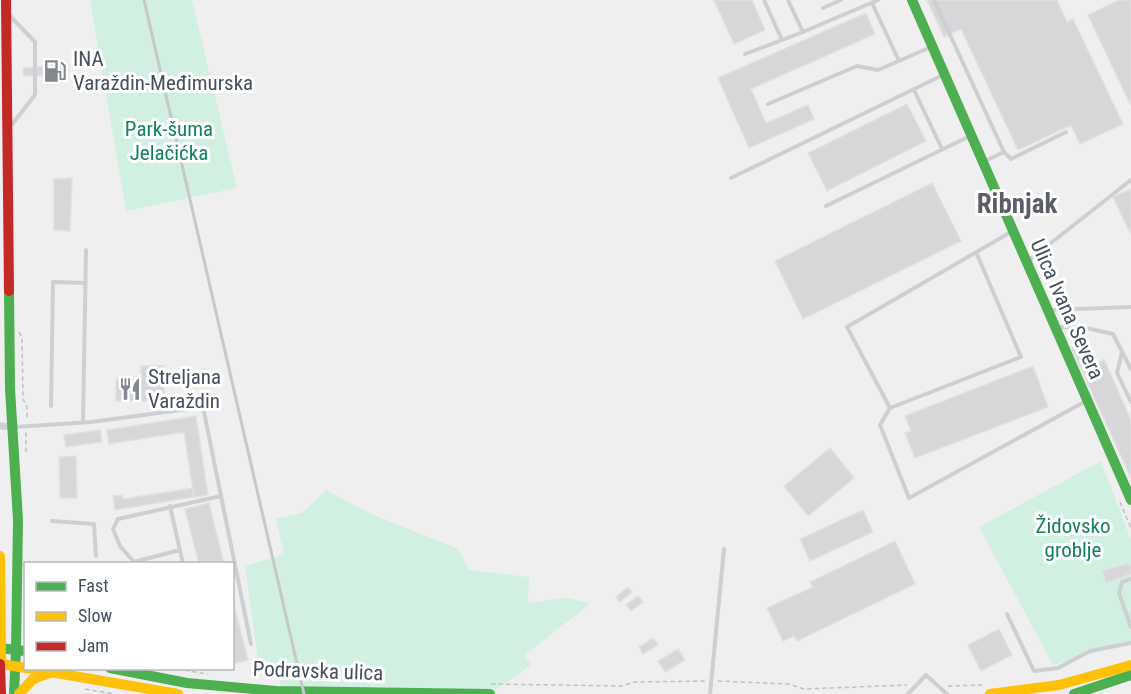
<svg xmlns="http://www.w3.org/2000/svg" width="1131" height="694" font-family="'Roboto Condensed',sans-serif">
<rect width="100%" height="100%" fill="#f0efef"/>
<path fill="#d2f0e2" d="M90,0H192L237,188L126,211Z
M1101,461L1131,540V642L1053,665L979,527Z
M326,490L369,513L458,549L469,570L529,577L528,603L566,598L591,603L525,655L531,665L489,694H283L278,675H260L245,566L284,554L276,519L302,513Z"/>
<path fill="#d7d7d9" stroke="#e1e1e2" stroke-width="1.5" d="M714,0H752L765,30L734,44Z
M927,0H1057L1067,22L1073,19L1123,124L1080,144L1071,125L1018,150L961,29L944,37Z
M1119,0H1131V106L1088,15Z
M866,13L875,34L751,89L766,123L808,105L814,119L749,148L718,78Z
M61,60V77H50L49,61Z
M49,66L50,75L24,76L23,68Z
M907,104L926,141L827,191L808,153Z
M72,178L70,231L54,230V179Z
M932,183L961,241L803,319L775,261Z
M1131,189V235L1113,197Z
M1086,340L1096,363L1104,359L1131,420V478L1071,347Z
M141,366H164V401H116V380H141Z
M1033,366L1048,407L915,458L905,433L911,431L905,416Z
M196,416L208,495L194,497L184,432L109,444L107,430Z
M100,430L102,442L66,447L64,435Z
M830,448L854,478L808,516L784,486Z
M76,456L77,498H60L59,457Z
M193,488L194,497L115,510L113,496L122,495L123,499Z
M209,503L224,564H199L185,509Z
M863,510L873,532L810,561L800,539Z
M895,541L915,584L797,641L794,636L783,641L767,608L813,587L810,582Z
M1128,563L1131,566V574L1106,583L1102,571Z
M628,587L632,592L620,602L616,597Z
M638,596L643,602L631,611L626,605Z
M232,597L248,660L232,664Z
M999,629L1012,655L981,671L968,645Z
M653,638L658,645L643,654L639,647Z
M678,649L685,660L665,672L658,661Z"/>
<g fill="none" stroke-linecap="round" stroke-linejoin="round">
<path stroke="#b9c5c4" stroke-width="1.5" stroke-dasharray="4.5 3" stroke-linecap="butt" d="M19,332L22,337L23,399L27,407V419
M26,452V432
M1120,502L1131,528
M170,668L208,674
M718,681L789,684L804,689L907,685
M491,684L622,686L635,682L705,681
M948,686L985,685
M85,689L114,694"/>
<path stroke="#cdd0d3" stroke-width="4" d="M764,0L782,40
M788,0L803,32L878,0
M934,0L1004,152
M872,3L899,61
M823,8L841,0
M9,15L35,42V95L10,127
M745,54L803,32
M914,90L942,149
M768,104L857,66L878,70L931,47
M985,161L1004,152L1011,159L1066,132
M731,178L943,75
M826,206L970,136
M976,252L1021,357L890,408L847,327L1011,232
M1028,261L1131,180
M1050,310L1131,307
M1057,327L1086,328L1113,334L1131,369
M1122,352L1117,373L1131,402
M51,406L53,282L85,283
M890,408L880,425L909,498L1086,401
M83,421L86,250
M15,427L91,422L203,407L251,644
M170,506L183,564
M52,521L94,524L96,556
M180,550L134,562L120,546L113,529L118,519L221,496
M1131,579L1122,582L1119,593L1131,627
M1007,614L1034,671L1058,668L1090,651L1131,643
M710,694L724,549
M908,694L926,675L947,694"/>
<path stroke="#cdd0d3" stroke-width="7" d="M0,426L15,427"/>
<path stroke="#4caf50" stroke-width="10" d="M912,0L1131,500
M9,291L10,389L18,520L16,650L26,651
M0,648L16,650L14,694
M110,668L187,683L276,691L490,694
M1074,694L1131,675"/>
<path stroke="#ffc107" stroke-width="10" d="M0,556L1,664L26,668
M27,668L178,694
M19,694L33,679L50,673
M990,694L1059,685L1131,665"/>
<path stroke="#c62828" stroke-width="10" d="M6,0L9,291
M0,664L1,694"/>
<path stroke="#c6c8ca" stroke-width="3" d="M144,0L304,694"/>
</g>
<defs>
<g id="fuel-bare" transform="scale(1.8)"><path d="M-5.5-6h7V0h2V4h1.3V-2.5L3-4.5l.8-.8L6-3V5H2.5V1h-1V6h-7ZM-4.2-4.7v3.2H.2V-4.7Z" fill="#828790" stroke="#fff" stroke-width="2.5" paint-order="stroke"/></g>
<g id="restaurant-bare" transform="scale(1.8)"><path d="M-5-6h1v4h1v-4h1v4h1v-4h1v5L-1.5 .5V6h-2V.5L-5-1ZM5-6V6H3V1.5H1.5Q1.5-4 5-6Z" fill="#828790" stroke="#fff" stroke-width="2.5" paint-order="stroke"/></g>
</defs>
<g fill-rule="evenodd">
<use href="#fuel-bare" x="55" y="71"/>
<use href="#restaurant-bare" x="130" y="389"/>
</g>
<g text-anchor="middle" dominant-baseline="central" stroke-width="6" stroke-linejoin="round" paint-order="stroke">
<g font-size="21" fill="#464f5d" stroke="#fff" text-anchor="start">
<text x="73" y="59">INA<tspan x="73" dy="24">Varaždin-Međimurska</tspan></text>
<text x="148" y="377">Streljana<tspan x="148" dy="24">Varaždin</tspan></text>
</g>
<g font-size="21" fill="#12835b" stroke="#fff">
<text x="169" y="129">Park-šuma<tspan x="169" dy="24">Jelačićka</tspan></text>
<text x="1073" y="526">Židovsko<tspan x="1073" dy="24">groblje</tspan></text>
</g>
<g font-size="21" fill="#464f5d" stroke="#fff">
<text transform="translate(1067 309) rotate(66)">Ulica Ivana Severa</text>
<text transform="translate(318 671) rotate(2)">Podravska ulica</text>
</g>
<g font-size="27" font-weight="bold" fill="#5b5e64" stroke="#fff">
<text x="1017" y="204">Ribnjak</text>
</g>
</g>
<rect x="24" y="562" width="210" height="108" fill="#ffffff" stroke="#b5b9be" stroke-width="1.5"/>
<rect x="36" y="582" width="30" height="9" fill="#4caf50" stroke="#b5b9be" stroke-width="1.5"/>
<text x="78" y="592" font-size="18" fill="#464f5d">Fast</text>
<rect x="36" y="612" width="30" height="9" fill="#ffc107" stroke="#b5b9be" stroke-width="1.5"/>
<text x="78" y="622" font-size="18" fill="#464f5d">Slow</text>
<rect x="36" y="642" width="30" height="9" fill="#c62828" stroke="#b5b9be" stroke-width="1.5"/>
<text x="78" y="652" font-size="18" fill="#464f5d">Jam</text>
</svg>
